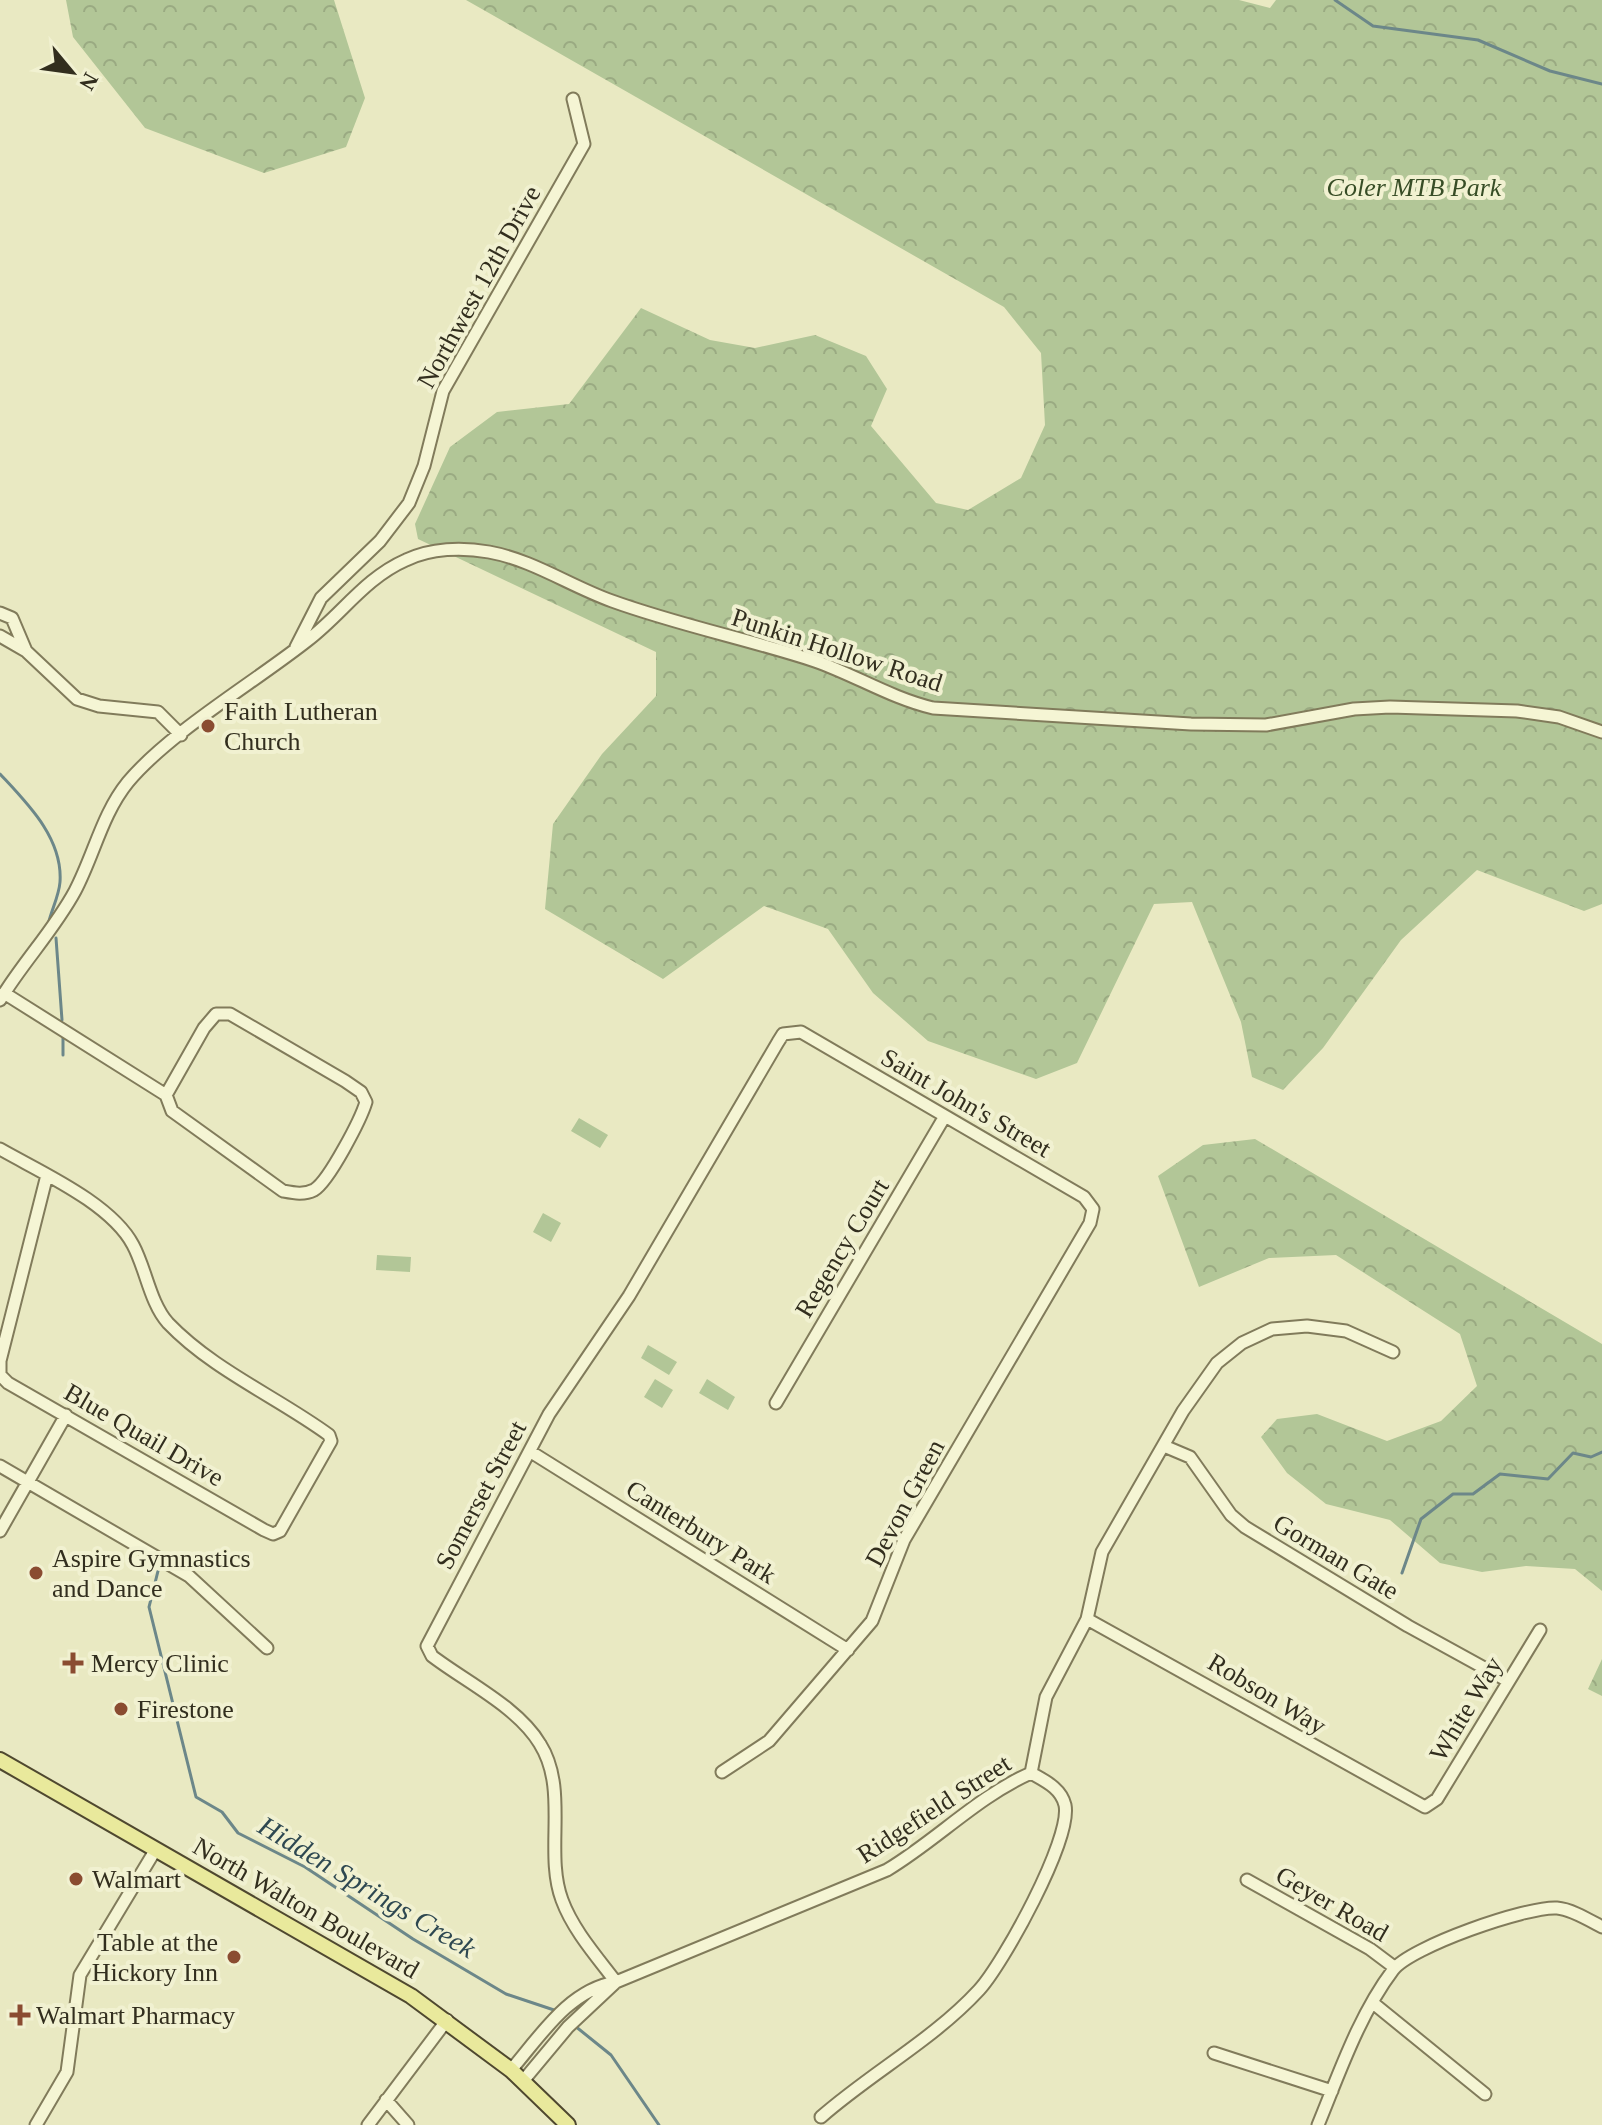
<svg xmlns="http://www.w3.org/2000/svg" width="1602" height="2125" font-family="'Times New Roman',serif">
<defs>
<pattern id="forest-crowns" width="20" height="18" patternUnits="userSpaceOnUse" patternTransform="scale(2)"><rect width="20" height="18" fill="#b2c697"/><path d="M2 6a3 3 0 1 1 6 0M12 15a3 3 0 1 1 6 0" fill="none" stroke="#9aaa82"/></pattern>
</defs>
<rect width="100%" height="100%" fill="#e9e9c2"/>
<path fill="#b2c697" d="M579,1118L608,1135L600,1148L571,1131Z
M543,1213L561,1223L551,1242L533,1232Z
M377,1255L411,1257L410,1272L376,1270Z
M648,1345L677,1362L669,1375L641,1358Z
M655,1379L673,1390L662,1408L644,1397Z
M707,1379L735,1397L728,1410L699,1393Z"/>
<path fill="url(#forest-crowns)" d="M66,0H334L365,98L346,147L264,173L145,128L73,37Z
M466,0H1239L1270,8L1276,0H1602V904L1584,911L1477,870L1401,940L1323,1048L1283,1090L1252,1077L1241,1022L1192,902L1154,904L1077,1063L1036,1079L928,1041L873,993L828,929L764,906L663,979L545,909L553,824L602,754L656,696V652L418,539L415,524L450,447L497,412L569,404L641,308L710,340L755,348L815,335L866,356L887,389L871,426L936,503L968,510L1021,478L1045,425L1041,353L1004,307Z
M1255,1139L1602,1344V1591L1575,1569L1526,1566L1482,1572L1440,1563L1390,1520L1326,1504L1287,1473L1261,1437L1277,1419L1317,1414L1387,1441L1441,1421L1477,1386L1460,1334L1336,1255L1269,1258L1199,1287L1158,1176L1203,1145Z
M1602,1659V1696L1588,1689Z"/>
<g fill="none" stroke-linecap="round" stroke-linejoin="round">
<path stroke="#6c8789" stroke-width="3" d="M1335,0L1373,26L1478,40L1550,71L1602,84
M0,774C27,803 63,838 60,882C59,896 51,911 48,925
M56,938L62,1020
M63,1038V1055
M159,1567L149,1607L196,1797L222,1812L238,1833L305,1867L413,1939L506,1994L557,2011
M1402,1573L1421,1519L1453,1494H1473L1500,1474L1548,1479L1573,1453L1591,1457L1602,1452
M575,2026L611,2055L659,2125"/>
<g stroke="#817b5b" stroke-width="15">
<path id="minor" d="M0,613L12,618L26,651
M0,636L26,651L77,699L99,706L158,712L181,735
M296,647L321,598L380,541L409,503L424,466L443,391L584,144L573,99
M4,993L166,1095
M0,1000C23,962 54,930 75,891C94,855 102,814 128,782C170,732 255,682 308,640C342,614 365,578 406,560C431,548 462,547 489,552C533,560 570,586 612,601C678,625 748,639 815,661C855,675 891,698 933,708L1191,724L1266,725L1354,709L1390,707L1517,711L1559,717L1602,732
M216,1014H230L345,1081L361,1092L366,1102C361,1119 329,1181 314,1190C304,1195 294,1193 283,1191L172,1111L166,1095L204,1028Z
M0,1149C40,1172 111,1203 133,1245C146,1269 150,1303 168,1323C213,1370 277,1397 329,1435L331,1441L280,1531L273,1534L264,1530L8,1383L0,1375V1361L47,1175
M776,1403L945,1116
M1164,1446L1190,1457L1231,1515L1245,1527L1408,1626L1508,1681
M531,1452L848,1650
M0,1466L189,1576L267,1648
M0,1531L66,1415
M1087,1619L1425,1807L1437,1799L1540,1630
M1031,1773L1046,1697L1087,1619L1102,1552L1183,1411L1217,1363L1242,1343L1272,1329L1307,1326L1346,1331L1393,1352
M1247,1880L1370,1949L1394,1967
M616,1982C597,1957 573,1930 562,1900C544,1852 569,1790 540,1744C518,1707 466,1682 432,1656L427,1646L549,1414L629,1296L778,1042L783,1034L801,1032L1084,1197L1093,1209L1090,1223L904,1540L872,1621L769,1741L722,1772
M1373,2003L1485,2094
M1214,2053L1332,2091
M511,2070C541,2035 569,1990 616,1982L887,1870C937,1840 977,1797 1031,1773
M523,2081L568,2027L616,1982
M386,2100L408,2125
M821,2117C871,2073 934,2039 979,1990C1003,1964 1072,1839 1065,1805C1061,1788 1045,1781 1031,1773
M36,2125L67,2072L80,1975L156,1849
M368,2125L447,2020
M1318,2125C1339,2074 1359,2015 1393,1970C1410,1947 1527,1906 1557,1908C1571,1909 1589,1920 1602,1927"/>
</g>
<g stroke="#4f482f" stroke-width="18">
<path id="major" d="M0,1760L411,1996L511,2070L568,2125"/>
</g>
<use href="#minor" stroke="#f5f5d4" stroke-width="11"/>
<use href="#major" stroke="#e9e99c" stroke-width="14"/>
</g>
<g fill="#8a4c31" stroke="#f1f1d1" stroke-width="3">
<circle cx="208" cy="726" r="8"/>
<circle cx="36" cy="1573" r="8"/>
<path d="M69 1651h8v8h8v8h-8v8h-8v-8h-8v-8h8z"/>
<circle cx="121" cy="1709" r="8"/>
<circle cx="76" cy="1879" r="8"/>
<circle cx="234" cy="1957" r="8"/>
<path d="M16 2003h8v8h8v8h-8v8h-8v-8h-8v-8h8z"/>
</g>
<g text-anchor="middle" dominant-baseline="central" stroke-width="8" stroke-linejoin="round" paint-order="stroke">
<g font-size="26" font-style="italic" fill="#374d26" stroke="#f1f1d1">
<text x="1414" y="187">Coler MTB Park</text>
</g>
<g font-size="26" fill="#322e1e" stroke="#f1f1d1">
<text transform="translate(479 287) rotate(-61)">Northwest 12th Drive</text>
<text transform="translate(837 650) rotate(18)">Punkin Hollow Road</text>
<text transform="translate(966 1103) rotate(30)">Saint John's Street</text>
<text transform="translate(842 1248) rotate(-59)">Regency Court</text>
<text transform="translate(144 1435) rotate(30)">Blue Quail Drive</text>
<text transform="translate(481 1495) rotate(-62)">Somerset Street</text>
<text transform="translate(905 1503) rotate(-62)">Devon Green</text>
<text transform="translate(701 1532) rotate(32)">Canterbury Park</text>
<text transform="translate(1336 1557) rotate(31)">Gorman Gate</text>
<text transform="translate(1267 1694) rotate(31)">Robson Way</text>
<text transform="translate(1466 1709) rotate(-59)">White Way</text>
<text transform="translate(934 1809) rotate(-33)">Ridgefield Street</text>
<text transform="translate(1332 1904) rotate(30)">Geyer Road</text>
<text transform="translate(306 1908) rotate(30)">North Walton Boulevard</text>
</g>
<g font-size="26" fill="#322e1e" stroke="#f1f1d1" text-anchor="start">
<text x="224" y="711">Faith Lutheran<tspan x="224" dy="30">Church</tspan></text>
<text x="52" y="1558">Aspire Gymnastics<tspan x="52" dy="30">and Dance</tspan></text>
<text x="91" y="1663">Mercy Clinic</text>
<text x="137" y="1709">Firestone</text>
<text x="92" y="1879">Walmart</text>
<text x="218" y="1942" text-anchor="end">Table at the<tspan x="218" dy="30">Hickory Inn</tspan></text>
<text x="36" y="2015">Walmart Pharmacy</text>
</g>
<g font-size="28" font-style="italic" fill="#2e4851" stroke="#f1f1d1">
<text transform="translate(367 1887) rotate(31)">Hidden Springs Creek</text>
</g>
</g>
<g transform="translate(72 72) rotate(119)" stroke="#f1f1d1" stroke-width="6" paint-order="stroke">
<path d="M0-6L14 30L0 20L-14 30Z" fill="#322e1e"/>
<text y="-12" font-size="22" font-weight="bold" text-anchor="middle" fill="#322e1e">N</text>
</g>
</svg>
